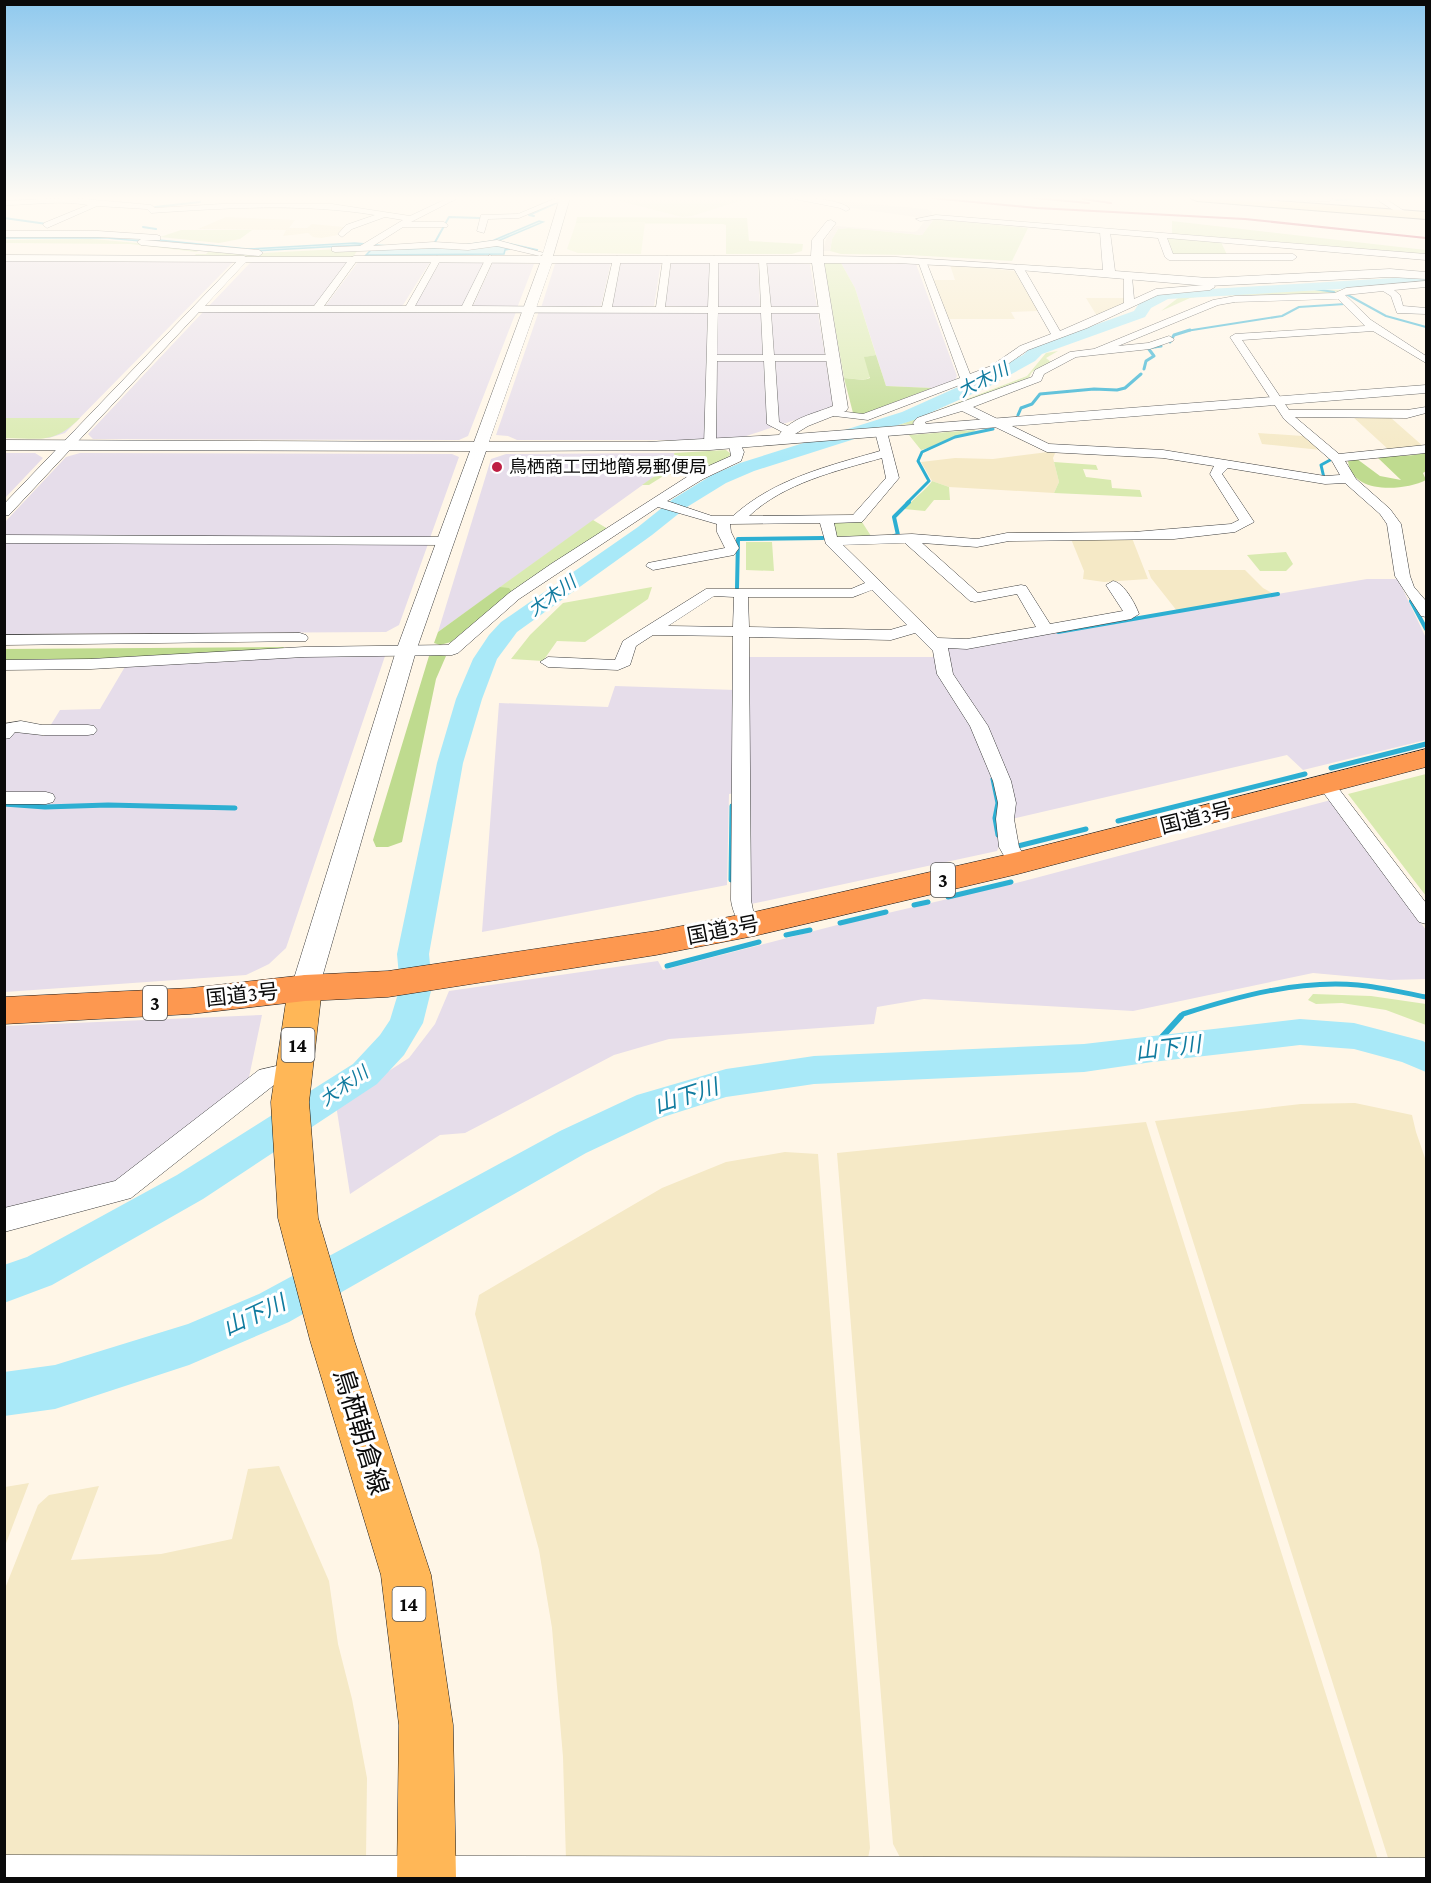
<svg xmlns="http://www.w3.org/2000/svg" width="1431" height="1883" font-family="'Crimson Pro','Noto Sans JP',serif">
<rect width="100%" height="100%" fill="#fff6e7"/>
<path fill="#e6ddea" d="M5,261H230L233,262L65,433L49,438H5Z
M255,261L348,262L315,305L309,307H208L250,263Z
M358,262H430L403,305L398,308L330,307L326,305Z
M440,262H484L463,306L420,308L415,305Z
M493,262L534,264L517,308L473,306Z
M563,262H611L601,306L541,308L555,264Z
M621,262H661L654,306L616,308L612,306Z
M671,262H711L709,306L704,308L665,306Z
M717,262H758L760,307L722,308L716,306Z
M767,262L810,264L817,307L776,308L771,306Z
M841,263L916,264L957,376L955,380L932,388L886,386L855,288Z
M204,311L516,312L468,436L459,440L93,439L88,434Z
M539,311L703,312L709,314L705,440H517L508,436L496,435Z
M722,312L818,313L833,405L829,409L740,438H715L716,314Z
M5,453H35L43,458L5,498Z
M80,453L452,454L459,457L430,538L5,536L4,523L66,457Z
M674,453L676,461L438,632L491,459L506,454Z
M4,543L428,544L399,625L386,632L5,634Z
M1367,579H1398L1426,638V740L1303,770L1287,755L1012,819L997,851L751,904L746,657H935L944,647L968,646Z
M385,656L286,948L269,964L246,975L5,992L4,740L9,734L25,730L44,736L60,710L100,709L126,665L277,657Z
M615,686L736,690V793L729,794L727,885L482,932L499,703L608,707Z
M1331,800L1426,930V979L1390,980L1313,973L1133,1011L924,999L877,1007L874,1024L669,1039L614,1055L465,1133L440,1135L350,1194L336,1105L409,1058L435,1024L449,991L658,961L663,970L841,924L1024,881Z
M262,1015L248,1082L114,1185L5,1214L4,1026Z"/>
<path fill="#f5e9c6" d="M226,217L295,220L289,228H307L312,224L344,227L338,235L321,238L313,237L308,233L283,236L286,230L198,229Z
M950,265L1015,271L1038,311L1011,312L1015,319H948L933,280H955Z
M1086,298H1124L1125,303L1097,316Z
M1352,416L1390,417L1424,447L1390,451Z
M1258,433L1303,436L1321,450L1262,444Z
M1056,451L1053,458L1059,482L1054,493L949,487L932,481L921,462L955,458L993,459Z
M1132,538L1148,579L1104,582L1083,579L1084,571L1071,539Z
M1148,570H1245L1263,588L1274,594L1177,611L1151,578Z
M1355,1103L1412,1115L1416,1132L1426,1161V1861H1389L1155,1121L1301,1104Z
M1146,1122L1378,1860L903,1863L893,1844L837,1153Z
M785,1152L818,1154L870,1848L867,1863L566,1860L563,1757L552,1628L539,1550L475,1314L479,1295L662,1188L726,1162Z
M279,1466L329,1581L338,1644L352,1699L367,1778L366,1859L5,1857L4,1591L38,1505L49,1495L99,1486L71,1560L161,1554L232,1539L248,1469Z
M29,1483L5,1546V1487Z"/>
<path fill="#d9eab0" d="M577,217L747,218L749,241L803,244L802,251L792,254H726V225L723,224L576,223Z
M934,219L1028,228L1012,261L909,255L841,254L830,251L832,239L838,229L849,228L922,235Z
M1172,221L1426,250V256L1172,235Z
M181,230H252L240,239L219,243L160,237Z
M1167,238L1221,242L1228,257L1172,255Z
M91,239L104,240L203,249L196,252L130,244L5,243L4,240Z
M359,248L353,257H193L196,254H206L210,250L262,253Z
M824,263H841L855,288L876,355L865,357L870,377L865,380L844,378Z
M1325,290H1344L1336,293L1203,296L1190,298L1161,311L1178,298L1195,295Z
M1058,351L1046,358L1051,362L1032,372L1027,381L917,419L913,424L899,425L1027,376L1046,353Z
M5,418H80C53,445 40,438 5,438Z
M974,430L976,431C956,436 940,445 921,450L909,435Z
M726,450L731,454L727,458L689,476L678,474L665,475L649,485H642L676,461L674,453Z
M1054,462L1096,465L1098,470L1083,469L1086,477L1111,480L1112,488L1140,490L1142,497L1054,493L1059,482Z
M932,481L949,487L950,500H934L925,511L904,509C910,502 930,486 932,481Z
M593,520L608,529L512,592L500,587Z
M837,522H862L871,536L836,537L832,524Z
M746,542H772L774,571L746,570Z
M1286,552L1293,564L1286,571H1260L1247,555Z
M652,587L648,599L585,642L557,641L543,661L511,659L530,635L563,603Z
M1426,774V896L1348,794Z
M1313,994L1371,996L1426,1004V1025L1386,1010L1342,1003L1316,1004L1308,1000Z"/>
<path fill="#bfdb8f" d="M876,355L886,386L932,388L863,414L853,413L844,378L864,380L870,378L864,357Z
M1426,452V471L1423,473L1426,480C1404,491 1352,495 1348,461L1357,459L1380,476L1401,480L1377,457C1394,454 1411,458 1426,452Z
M500,587L509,588L512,592L451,642L440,645L434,643L438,632Z
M284,647L282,650L70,660H5L4,649Z
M435,654L446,656L436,679L402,842L388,847H376L373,840L429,656Z"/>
<path fill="#e9f1c2" d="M608,198H732L743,200L692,216L682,217Z
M645,222L641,254L578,253L567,249L576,223Z"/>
<path fill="#ede3d8" d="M838,201L927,209L932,212L931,215L937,216L916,217L851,208L835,203Z
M926,219H934L922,235L849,228L838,229L832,239L830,251H823L826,239L833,228L837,226L913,232L917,231Z"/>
<path fill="#a9e9f8" stroke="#2dafd2" stroke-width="1.5" d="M539,221L543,222L498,241L538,250H536L504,243L391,248L360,245L252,251L107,238H5L4,236L129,237L248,249L355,243L389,246L464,245L492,241Z
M497,246L510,249L505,250L504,254L366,255L371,250Z"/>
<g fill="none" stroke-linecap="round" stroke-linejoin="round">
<path stroke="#2dafd2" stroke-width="2" d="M1336,200L1359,198
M155,207L200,202
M534,216L529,215L556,203
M4,218L47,224
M143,227L156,229
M434,244L449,217L480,218
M1308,288L1334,292
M1346,294L1386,316L1426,327
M1186,331L1282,316L1299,307L1345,304"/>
<path stroke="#2dafd2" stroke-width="3" d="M1170,342L1174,335L1190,330
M1144,369L1146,361L1154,356L1148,348L1161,346
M1018,415L1021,408L1032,404L1040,394L1094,389L1117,390L1125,388L1141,374
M1324,478L1321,465L1332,459
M907,503L929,481L918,461L922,452L955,437L993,429"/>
<path stroke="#2dafd2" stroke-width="4" d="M894,536L898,535L894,517L909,502
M737,588L738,539L823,538
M1411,601L1426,629
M1058,632L1278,594"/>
<path stroke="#2dafd2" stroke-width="5" d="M1331,768L1426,744
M993,779L998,803L995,818L998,835
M4,804L45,807L108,805L235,808
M1118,821L1305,774
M1018,846L1086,829
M731,880L732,806
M948,897L1011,882
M914,905L928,902
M840,923L886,912
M786,935L810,930
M667,966L759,942
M1180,1017L1183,1014C1239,996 1298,980 1358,985C1381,987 1404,993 1426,997"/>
<path stroke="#2dafd2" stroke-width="6" d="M1152,1048L1181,1016"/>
<path fill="#a9e9f8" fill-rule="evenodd" d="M1426,276V284L1168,299L1151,308L1145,317L1042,354L1035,361L990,386L914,420L754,471L726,483L687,507L652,535L517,632L497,659L482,699L463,763L429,954L432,987L423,1023L404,1055L377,1084L203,1199L52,1285L4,1303V1265L27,1257L177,1175L353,1064L380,1035L390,1020L400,987L397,954L437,763L456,699L473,659L489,635L501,622L638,527L673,499L712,475L740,463L902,412L978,378L1023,355L1030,348L1134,311L1140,302L1160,292Z
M1300,1019L1354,1023L1423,1041L1426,1043V1072L1402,1062L1354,1049L1300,1045L1152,1062L1084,1072L814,1084L726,1097L660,1118L586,1153L289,1322L189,1365L55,1409L4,1416V1372L55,1365L188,1324L259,1294L560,1131L637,1095L726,1069L814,1056L1084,1044Z"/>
<g stroke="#3d3d3d" stroke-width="1">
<path id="minor" d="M73,198L151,205L155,208L222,204H332L410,216L448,198H458L411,222H444L448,225L447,227H403L373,246L434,242L468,244L497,240L544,253L540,256L497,246L468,250L434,248L335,252L332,251V247L360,246L403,220L385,217L352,229L342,237L338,234L346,225L375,215C301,203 226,208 151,213L147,209L97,206L47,228L43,225L44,223L88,205C60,200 33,205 4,205V201Z
M790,198C804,197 841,199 850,209L846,211L840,208Z
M1225,198H1332L1333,199L1329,201L1260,200L1238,203Z
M1375,198H1384L1409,214L1402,216Z
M554,199L569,201L555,203L519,218L488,219L484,233L477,231L481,215L518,214Z
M936,215L1426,254V260L1167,238L1173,254H1293L1297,257L1293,260H1169L1165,257L1158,238L936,219L920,221L916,219Z
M4,231H98L157,235L160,236V240H144L259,250L263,253L259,256L141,245L137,242L141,239L98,237H4Z
M490,255L494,258L472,306L602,307L613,259L617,256L621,259L612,307H656L663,259L667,256L671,259L665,307H708L710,259L714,256L718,259V307H761L759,260L766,258L771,307H825L830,310L825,313H771L774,355H832L837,358L832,361H775L779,422L792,428V434L788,435L767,424L764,361H717L716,445L710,449L704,445L708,313L199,312L9,515L4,516V504L241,257H357L358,259L324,306H406L433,259L437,256L441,259L415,306H462L486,258ZM246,262H347L314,306H205ZM718,313H761L763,355H717Z
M919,259L926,261L970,374L991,366L1020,346L1051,334L1013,267L1015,265L1023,267L1060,331L1124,303V275L1132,277L1134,299L1156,289L1204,285L1203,282L1208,279L1211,280L1215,287L1210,290L1158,295L1087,328L1028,350L999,370L868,420L826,415L824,413L830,410L863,414L960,378L918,261Z
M1426,281V287L1394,290L1400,295L1403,306L1426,308V314L1397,313L1391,296L1383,291L1345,295L1371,320L1426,356V363L1373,331L1242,340L1289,410H1407L1426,407V413L1407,418L1295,417L1339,454L1426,445V453L1345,461L1356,479L1390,509L1401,524L1410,576L1414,587L1426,601V617L1421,616L1395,576L1387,524L1380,514L1345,483L1325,484L1228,468L1222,474L1254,522L1235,532L1174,539L1009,541L977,547L922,543L978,593L1021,585L1026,586L1050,624L1123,611L1106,585L1113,581C1124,583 1135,603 1139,614L1131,619L967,649L948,648L953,674L988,726L1011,781L1016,803L1014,819L1019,847L1028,863L1025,868L1018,870L1011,868L999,847L996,819L998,803L993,781L970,726L937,674L933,651L915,633L891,640L749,637L751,900L753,910L764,924L761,929C743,935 733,916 731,900L733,636L653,635L636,646L630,665L618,670L548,667L540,662L548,657L615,660L623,641L706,589H851L865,583L826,544L820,523L730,524L731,532L739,548L734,555L653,570L646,566L648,563L725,548L717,532V524L658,507L519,599L458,653L452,655L304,657L91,669L4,670V660L91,659L304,647L448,645L509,593L551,564L693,473L731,456L729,444L735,440L739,441L744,452L741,461L703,479L667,501L712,516H733C774,479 828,466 880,451L875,432L881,428L887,432L899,478L862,522L834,523L837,537L912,534L977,539L1007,533L1134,532L1231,524L1239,520L1210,474L1214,466L1163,458L1047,452L962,411L925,422L928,428L922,432L918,431L913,423L917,418L1032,377L1035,370L1070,352L1094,349L1213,300L1235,296L1335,293L1346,288ZM1338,299L1365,326L1235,334L1230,337L1284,419L1332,461L1340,475L1325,476L1163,450L1049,444L973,407L1041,381L1044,374L1076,357L1150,349L1173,341L1174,339L1169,336L1148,343L1118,346L1218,305L1235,302ZM882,458L886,478L853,515L749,516C784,483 836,471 882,458ZM905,543L970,601L975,602L1017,594L1036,627L967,639L938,638L843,545ZM872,590L907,625L890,630L749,627L748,597H853ZM714,596L734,597L733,627L668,626Z
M4,535L446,537L453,541L446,545L4,543Z
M300,633L306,635L308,638L306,641L4,645V635Z
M21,721L42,725H88L94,726L97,730L94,734L88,735H42L15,732L10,738L4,739V724Z
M1326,778L1332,780L1426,903V924L1419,922L1320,788L1317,784L1320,780Z
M4,792H46L53,794L55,798L53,802L46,804H4Z
M294,1062L302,1064L306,1071L302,1078L274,1085L131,1198L4,1232V1208L115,1181L259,1070Z
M4,1855L1426,1858V1878H4Z"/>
</g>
<g stroke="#3d3d3d" stroke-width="1">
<path id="tertiary" d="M560,198H570L553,256H811L812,240L827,221L831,220L836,223L823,240V256L896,257L1103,270L1100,232L1105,229L1110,232L1115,271L1208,278L1390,269L1426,272V279L1390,277L1208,286L996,268L896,263H824L848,408L846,411L808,426L795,434L1426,385V393L710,450L486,451L416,651L319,988L315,996L305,999L295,996L291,988L396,651L470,451L4,450V440L474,442L540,263L354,262L348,259L354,256H542ZM552,263H812L833,406C814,414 792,417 779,435L647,442H489Z
M4,255L244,256L250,259L244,262L4,261Z"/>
</g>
<g stroke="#2c2c2c" stroke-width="2">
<path id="secondary" d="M1191,198H1237L1426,212V219L1197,201Z"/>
</g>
<g stroke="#1b1b1b" stroke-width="1">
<path id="primary" d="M305,975L317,979L322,988L309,1102L318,1218L354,1340L431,1575L453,1725L456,1878H397L399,1725L381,1575L310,1340L278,1218L271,1102L288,988L293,979Z"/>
</g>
<g stroke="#1b1b1b" stroke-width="1">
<path id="trunk" d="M1426,749V767L1018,874L754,936L656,955L388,997L305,1001L191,1014L4,1024V997L191,988L305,975L388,971L656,931L754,912L1018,852Z"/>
</g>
<use href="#minor" fill="#fff" fill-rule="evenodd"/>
<use href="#tertiary" fill="#fff" fill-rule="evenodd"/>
<use href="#secondary" fill="#ffe4a2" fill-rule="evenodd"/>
<use href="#primary" fill="#ffb757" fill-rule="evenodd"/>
<use href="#trunk" fill="#fd9850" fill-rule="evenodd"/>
<path stroke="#be1e43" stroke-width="2" d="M932,198L1037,208L1245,219L1426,238
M1035,198L1089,203
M1083,199L1111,203"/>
</g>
<linearGradient id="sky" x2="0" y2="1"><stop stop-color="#8fc9ee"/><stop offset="0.43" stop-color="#fffbf4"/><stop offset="1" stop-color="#fffbf4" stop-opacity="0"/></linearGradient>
<rect width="1431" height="461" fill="url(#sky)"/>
<circle fill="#be1e43" stroke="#fff" stroke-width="2" cx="497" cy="467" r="6"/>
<g text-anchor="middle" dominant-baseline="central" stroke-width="6" stroke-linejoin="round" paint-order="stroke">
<g font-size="18" font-style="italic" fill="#107b9f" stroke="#fff">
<text transform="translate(983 380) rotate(-27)">大木川</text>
<text transform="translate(552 596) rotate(-36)">大木川</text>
<text transform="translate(344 1086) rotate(-35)">大木川</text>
</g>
<g font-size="18" fill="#0a0a0a" stroke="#fff" text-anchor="start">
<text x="509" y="467">鳥栖商工団地簡易郵便局</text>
</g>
<g fill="#fff" stroke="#545454" stroke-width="1.5">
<rect x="931" y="863" width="24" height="34" rx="4.5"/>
<rect x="143" y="986" width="24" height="34" rx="4.5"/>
<rect x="281.5" y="1028" width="33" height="34" rx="4.5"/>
<rect x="392.5" y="1587" width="33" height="34" rx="4.5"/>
</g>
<g font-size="20" font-weight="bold" fill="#0a0a0a">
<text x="943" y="880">3</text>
<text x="155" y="1003">3</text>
<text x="298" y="1045">14</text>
<text x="409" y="1604">14</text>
</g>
<g font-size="21" fill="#0a0a0a" stroke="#fff">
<text transform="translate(1196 818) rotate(-14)">国道3号</text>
<text transform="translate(723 930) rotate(-11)">国道3号</text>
<text transform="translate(242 995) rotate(-6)">国道3号</text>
</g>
<g font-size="22" font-style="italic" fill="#107b9f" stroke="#fff">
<text transform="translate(1168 1048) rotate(-7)">山下川</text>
<text transform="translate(686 1096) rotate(-18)">山下川</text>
<text transform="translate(254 1315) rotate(-25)">山下川</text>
</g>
<g font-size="26" fill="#0a0a0a" stroke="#fff">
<text transform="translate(361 1432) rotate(73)">鳥栖朝倉線</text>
</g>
</g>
<rect width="1431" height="1883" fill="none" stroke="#0a0a0a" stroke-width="12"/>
</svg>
